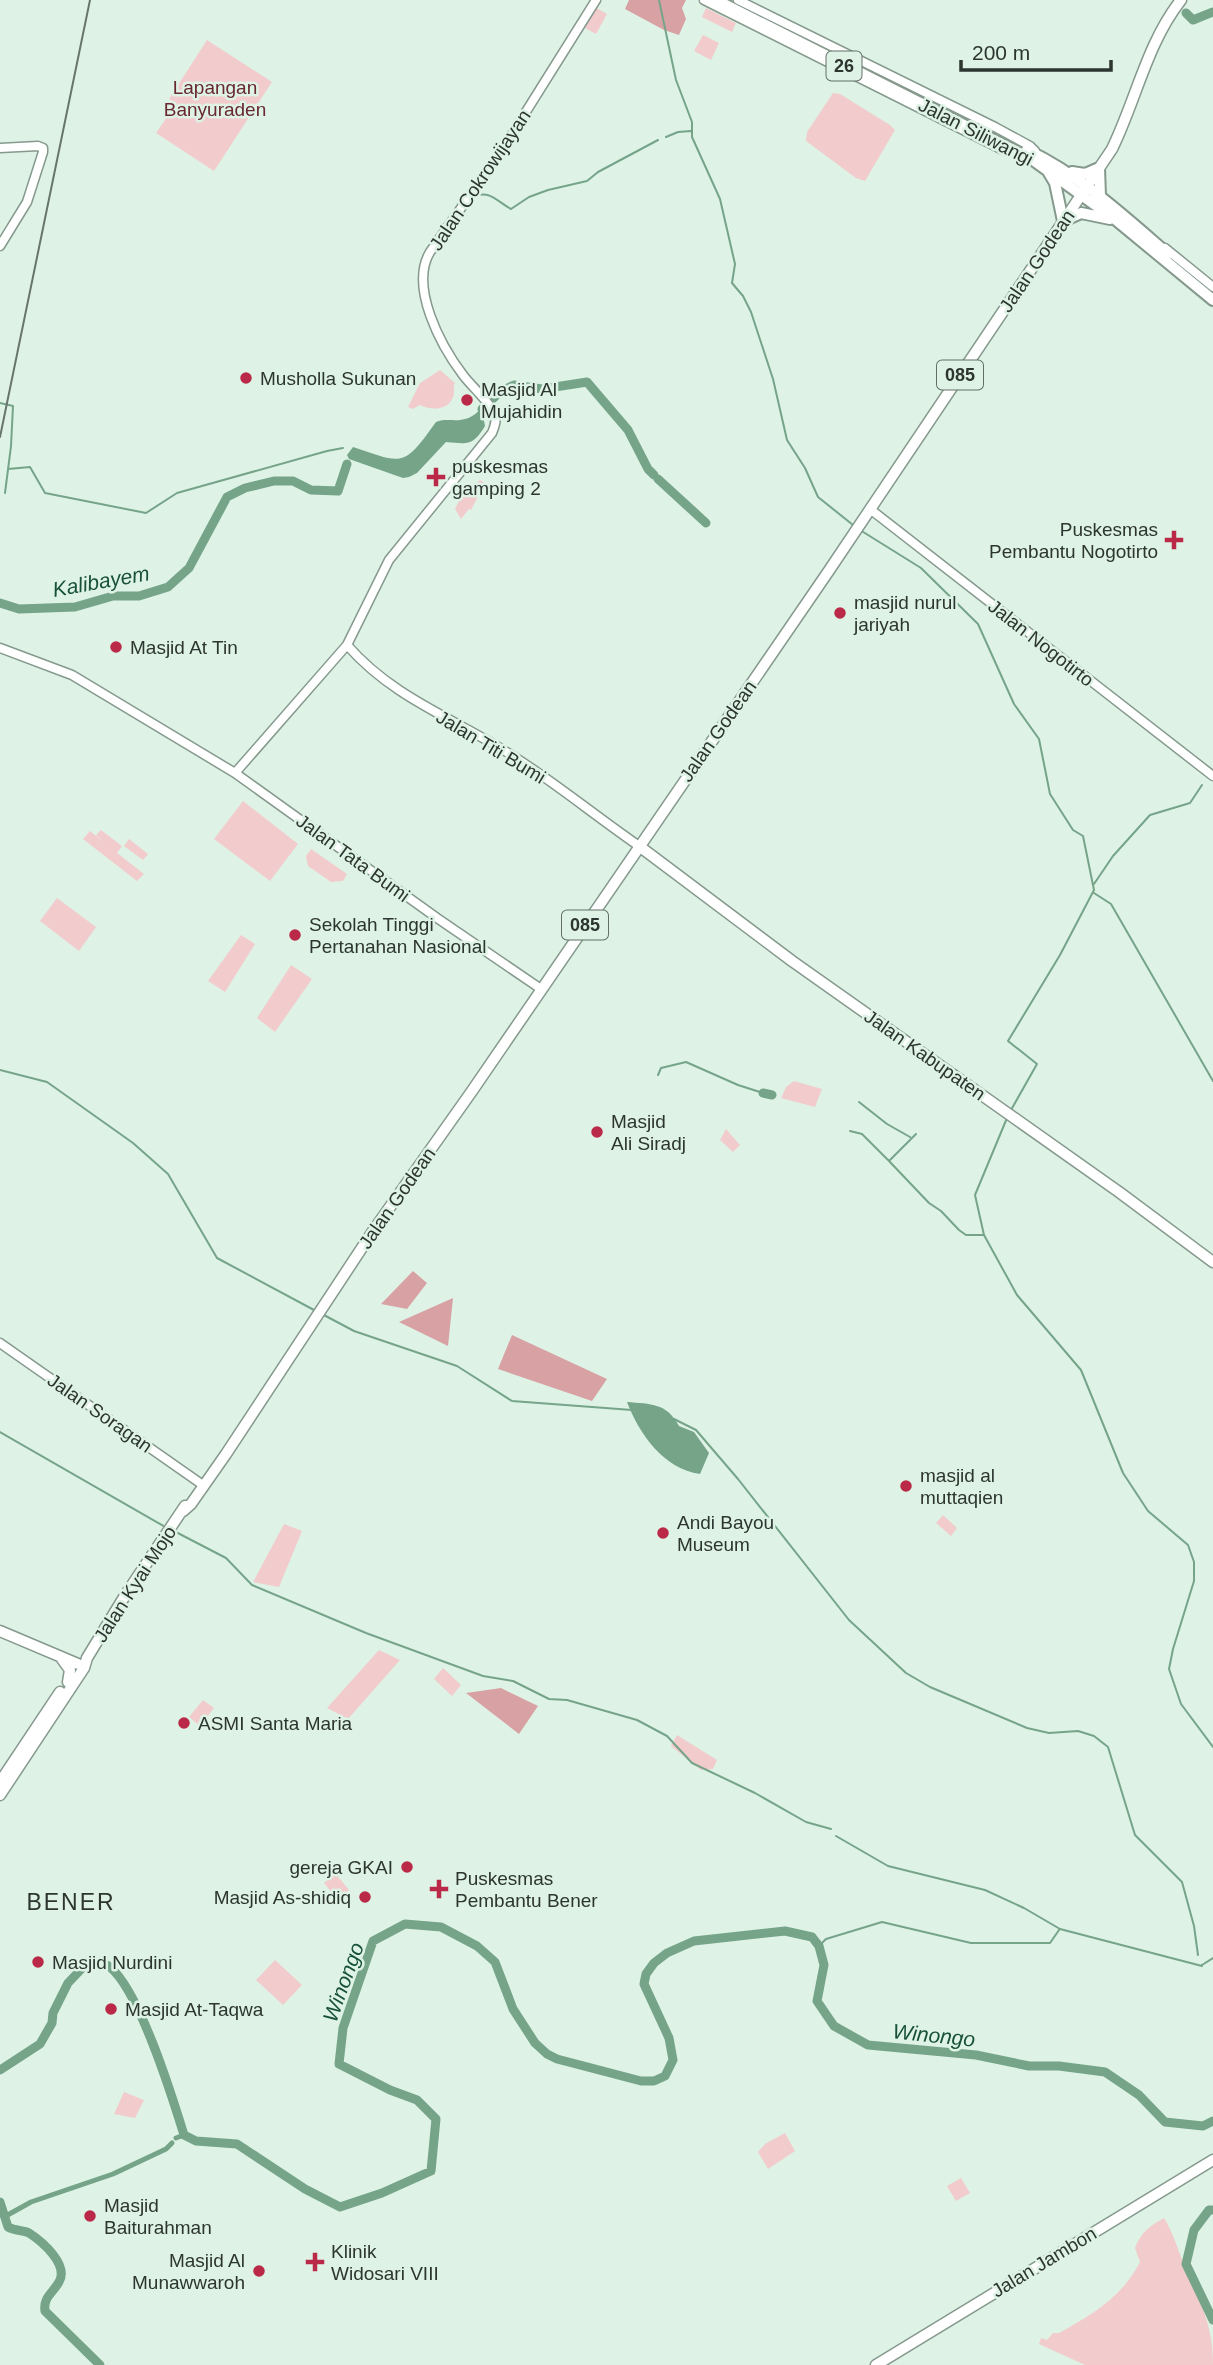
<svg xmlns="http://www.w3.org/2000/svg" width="1213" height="2365" font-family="Helvetica,sans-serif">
<rect width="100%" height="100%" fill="#def3e6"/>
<path fill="#f2cbcc" d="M595,7L607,14L596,34L583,27Z
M706,8L736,23L732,32L702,17Z
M703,35L719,43L711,60L694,51Z
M207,40L272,82L214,171L156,133L176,104L169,99Z
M833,93L840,94L890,125L895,130L865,181L856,178L806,141L807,132Z
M440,370L455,383C452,388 456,393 452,399C447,411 429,410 420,405L413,409L408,407L420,383Z
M480,480L485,483L471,510L469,509L461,519L455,509L462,495Z
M243,801L298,844L270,881L214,839Z
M101,830L122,846L117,853L144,874L137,881L83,839L90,831L105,843L96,835Z
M129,839L148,854L143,860L124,846Z
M311,849L347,874L343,881L331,882L308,866L306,856Z
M57,898L96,927L79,951L40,921Z
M241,935L255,944L225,992L208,981Z
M291,965L312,979L275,1032L257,1018Z
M794,1081L822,1089L815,1107L781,1098L786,1087Z
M726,1129L740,1145L733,1152L720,1140Z
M943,1515L957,1528L951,1536L936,1523Z
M284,1524L302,1531L279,1587L253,1582Z
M379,1650L400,1660L348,1719L327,1708Z
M443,1668L461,1685L452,1696L434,1679Z
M203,1700L214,1708L200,1726L189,1717Z
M677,1735L717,1760L713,1769L701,1770L671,1746Z
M335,1873L349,1890L338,1900L324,1883Z
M275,1960L302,1985L283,2005L256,1980Z
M124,2092L144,2100L135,2118L114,2114Z
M785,2133L795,2151L768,2169L758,2152L765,2144Z
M961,2178L970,2193L956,2201L947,2186Z
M1164,2218C1174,2234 1178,2251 1186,2269C1201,2305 1213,2324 1213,2365H1085L1039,2344L1041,2338L1047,2340L1053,2333H1059C1092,2315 1123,2296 1140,2262L1135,2248C1141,2232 1150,2226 1164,2218Z"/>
<path fill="#d8a2a5" d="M629,0H686L682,8L686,19L679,35L664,30L625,9Z
M413,1271L427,1283L407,1309L381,1304Z
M453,1298L448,1346L399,1322Z
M512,1335L607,1379L592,1401L498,1369Z
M501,1688L538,1706L519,1734L466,1693Z"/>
<path fill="#75a489" d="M488,403L489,410L483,415L485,426C473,446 468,444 446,442L417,473L409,477L403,478L349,459L347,455L353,447C404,464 403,468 436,422C446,418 455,422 465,419C475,417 480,408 488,403Z
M627,1402C651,1404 667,1403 679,1426L694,1432L709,1453L700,1474C664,1469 639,1434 627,1402Z"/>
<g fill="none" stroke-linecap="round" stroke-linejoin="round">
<path stroke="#75a489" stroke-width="2" d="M659,0L676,80L692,122V137L720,199L735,264L732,283L743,296L751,312L773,379L787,440L805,468L818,497L853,525
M666,137L678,132L691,131
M476,196C490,190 499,203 511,209L529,197L548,190L587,181L598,172L658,140
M0,403L13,406L11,446L5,493
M8,469L30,467L45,493L146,513L177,493L327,451L343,448
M860,530L921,568L978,624L1014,704L1039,739L1050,794L1073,830L1083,836L1094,890L1060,955L1008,1041L1037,1064L1011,1110
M1094,884L1113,856L1150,815L1190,803L1202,785
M1094,893L1111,904L1213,1081
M0,1070L47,1082L133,1143L168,1174L217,1258L314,1310
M658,1075L661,1068L686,1062L738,1085L763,1093
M859,1102L887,1124L910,1137
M1007,1118L975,1195L984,1235L1017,1295L1081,1370L1123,1473L1148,1511L1188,1545L1194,1562V1581L1173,1649L1169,1669L1181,1704L1213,1747
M850,1131L862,1134L888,1160
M916,1134L889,1161L929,1203L941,1211L959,1230L966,1235H983
M322,1314L354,1331L457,1366L512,1401L632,1410
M674,1419L696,1430L738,1479L849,1620L906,1673L930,1687L1027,1728L1049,1733L1078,1731L1094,1736L1108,1747L1135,1835L1182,1882L1194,1926L1198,1955
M0,1432L167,1528
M172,1530L226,1558L252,1585L366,1633L483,1676L513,1681L549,1699L567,1700L637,1720L667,1736L692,1763L755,1793L806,1822L831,1829
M836,1836L888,1866L985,1890L1024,1908L1060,1929L1202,1966
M819,1946L826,1939L882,1922L971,1943H1050L1059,1930
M1202,1965L1213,1958"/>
<path stroke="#75a489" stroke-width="5" d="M176,2138L184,2135
M4,2217L31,2202L113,2174L166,2149L172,2143"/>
<path stroke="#75a489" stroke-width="9" d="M1186,13L1193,20L1213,12
M482,409L501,391L514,385L542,389L587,382L628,430L648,469L654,475
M658,479L706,523
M0,603L19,609L75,607L113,596H139L168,587L189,568L227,497L245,488L274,481H293L311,490L338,491L347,464
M763,1093L772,1095
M0,2070L40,2044L52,2023L53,2013L68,1983L89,1961C96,1963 105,1963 110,1967C140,1992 172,2096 184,2135L196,2141L237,2144L305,2189L340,2207L382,2193L431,2171L436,2119L417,2100L390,2090L339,2064L343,2028L373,1941L405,1924L441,1927L477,1946L495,1962L513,2009L535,2043L547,2054L557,2059L641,2081H654L665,2076L673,2060L669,2038L644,1984L646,1974L654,1963L667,1953L694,1941L785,1931L812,1937L819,1946L824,1965L817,2001L834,2026L868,2045L976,2055L1029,2066H1059L1105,2072L1139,2095L1165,2122L1203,2126L1213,2121
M0,2202L8,2227C15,2231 23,2230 29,2233C43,2242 69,2265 59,2282C53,2293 43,2297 45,2311L100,2365
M1213,2210H1209L1194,2230L1186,2264L1213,2320"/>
<g stroke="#85998d" stroke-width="11">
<path id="minor" d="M704,0L1001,149
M738,0L995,127L1030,146L1035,151
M0,148L38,146L43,148V152L27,202L0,246
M1165,248L1213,287
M870,509L1213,776
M347,645C395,700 457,719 516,758C558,785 597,817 639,846
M0,648L72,675L235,773L437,918L541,989
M235,773L347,645L389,560L492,433C495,426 497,420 494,413C489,401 471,386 463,375C441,346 409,287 430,252L502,150L596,0
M0,1343L200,1483"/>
</g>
<g stroke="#85998d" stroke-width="13">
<path id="major" d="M639,846L792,961L1119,1192L1213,1262
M183,1511L191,1504L226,1454L373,1231L472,1091L828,572L1112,149C1136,100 1147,43 1181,0
M0,1631L78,1664
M62,1659L70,1670L68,1682
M0,1782L60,1692
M0,1795L84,1668L87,1658L126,1594L185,1506
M876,2365L1213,2160"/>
</g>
<g stroke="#85998d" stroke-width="14">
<path id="highway" d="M716,0L1033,160L1116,220L1213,300
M1027,150C1080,175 1124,216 1168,254
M1072,172L1085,174L1099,168L1100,196
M1049,173L1055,183L1063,221L1081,213L1110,219"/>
</g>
<use href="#minor" stroke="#fff" stroke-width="8"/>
<use href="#major" stroke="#fff" stroke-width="10"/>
<use href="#highway" stroke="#fff" stroke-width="10"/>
<path stroke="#68756d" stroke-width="2" d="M0,437L90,0"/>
</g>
<g fill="#ba2947" stroke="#def3e6" stroke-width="2.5">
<circle cx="246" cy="378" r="7"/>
<circle cx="467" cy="400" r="7"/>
<path d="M432.5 466.5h7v7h7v7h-7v7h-7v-7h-7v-7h7z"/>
<path d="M1170.5 529.5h7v7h7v7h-7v7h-7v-7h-7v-7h7z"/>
<circle cx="840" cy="613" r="7"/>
<circle cx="116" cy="647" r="7"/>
<circle cx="295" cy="935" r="7"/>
<circle cx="597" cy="1132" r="7"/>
<circle cx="906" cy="1486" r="7"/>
<circle cx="663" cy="1533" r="7"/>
<circle cx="184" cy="1723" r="7"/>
<circle cx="407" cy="1867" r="7"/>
<path d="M435.5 1878.5h7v7h7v7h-7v7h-7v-7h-7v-7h7z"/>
<circle cx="365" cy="1897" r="7"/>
<circle cx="38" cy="1962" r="7"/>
<circle cx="111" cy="2009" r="7"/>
<circle cx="90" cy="2216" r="7"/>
<path d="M311.5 2251.5h7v7h7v7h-7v7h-7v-7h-7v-7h7z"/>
<circle cx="259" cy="2271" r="7"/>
</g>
<g text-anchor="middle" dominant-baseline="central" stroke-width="5" stroke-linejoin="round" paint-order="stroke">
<g fill="#def3e6" stroke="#626e67" stroke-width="2">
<rect x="826.5" y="51.5" width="35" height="29" rx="5"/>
<rect x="937" y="360.5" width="46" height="29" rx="5"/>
<rect x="562" y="910.5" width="46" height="29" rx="5"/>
</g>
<g font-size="18" font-weight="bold" fill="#2d3530">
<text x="844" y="66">26</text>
<text x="960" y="375">085</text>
<text x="585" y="925">085</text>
</g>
<g font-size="19" fill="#69272f" stroke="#def3e6">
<text x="215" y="87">Lapangan<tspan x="215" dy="22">Banyuraden</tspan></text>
</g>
<g font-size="19" fill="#2d3530" stroke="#def3e6">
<text transform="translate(976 132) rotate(27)">Jalan Siliwangi</text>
<text transform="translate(480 180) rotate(-56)">Jalan Cokrowijayan</text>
<text transform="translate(1037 261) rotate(-56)">Jalan Godean</text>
<text transform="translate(1041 643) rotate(38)">Jalan Nogotirto</text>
<text transform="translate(718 731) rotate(-55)">Jalan Godean</text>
<text transform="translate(491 747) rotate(31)">Jalan Titi Bumi</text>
<text transform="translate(353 858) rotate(36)">Jalan Tata Bumi</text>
<text transform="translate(925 1055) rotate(35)">Jalan Kabupaten</text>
<text transform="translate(397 1198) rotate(-55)">Jalan Godean</text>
<text transform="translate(100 1413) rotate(35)">Jalan Soragan</text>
<text transform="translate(135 1584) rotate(-57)">Jalan Kyai Mojo</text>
<text transform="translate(1044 2262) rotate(-31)">Jalan Jambon</text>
</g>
<g font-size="19" fill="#2d3530" stroke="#def3e6" text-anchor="start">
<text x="260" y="378">Musholla Sukunan</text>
<text x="481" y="389">Masjid Al<tspan x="481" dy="22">Mujahidin</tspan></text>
<text x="452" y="466">puskesmas<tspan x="452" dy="22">gamping 2</tspan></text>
<text x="1158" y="529" text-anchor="end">Puskesmas<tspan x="1158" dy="22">Pembantu Nogotirto</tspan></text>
<text x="854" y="602">masjid nurul<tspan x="854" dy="22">jariyah</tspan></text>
<text x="130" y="647">Masjid At Tin</text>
<text x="309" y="924">Sekolah Tinggi<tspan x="309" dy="22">Pertanahan Nasional</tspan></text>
<text x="611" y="1121">Masjid<tspan x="611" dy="22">Ali Siradj</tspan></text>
<text x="920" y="1475">masjid al<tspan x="920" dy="22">muttaqien</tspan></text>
<text x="677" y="1522">Andi Bayou<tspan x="677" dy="22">Museum</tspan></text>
<text x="198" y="1723">ASMI Santa Maria</text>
<text x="393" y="1867" text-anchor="end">gereja GKAI</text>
<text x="455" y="1878">Puskesmas<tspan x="455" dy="22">Pembantu Bener</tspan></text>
<text x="351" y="1897" text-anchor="end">Masjid As-shidiq</text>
<text x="52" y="1962">Masjid Nurdini</text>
<text x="125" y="2009">Masjid At-Taqwa</text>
<text x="104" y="2205">Masjid<tspan x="104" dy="22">Baiturahman</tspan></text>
<text x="331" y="2251">Klinik<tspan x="331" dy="22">Widosari VIII</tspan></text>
<text x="245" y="2260" text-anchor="end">Masjid Al<tspan x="245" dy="22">Munawwaroh</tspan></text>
</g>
<g font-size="21" font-style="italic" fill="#185236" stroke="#def3e6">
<text transform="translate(101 581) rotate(-10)">Kalibayem</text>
<text transform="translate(343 1982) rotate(-70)">Winongo</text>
<text transform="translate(934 2035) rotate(6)">Winongo</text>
</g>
<g font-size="23" letter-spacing="2" fill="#2d3530" stroke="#def3e6">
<text x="71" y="1902">BENER</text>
</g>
</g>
<path d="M961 60v10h150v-10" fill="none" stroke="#2d3530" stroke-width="3.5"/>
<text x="972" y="60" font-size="21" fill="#2d3530" stroke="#def3e6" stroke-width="5" paint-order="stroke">200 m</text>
</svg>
